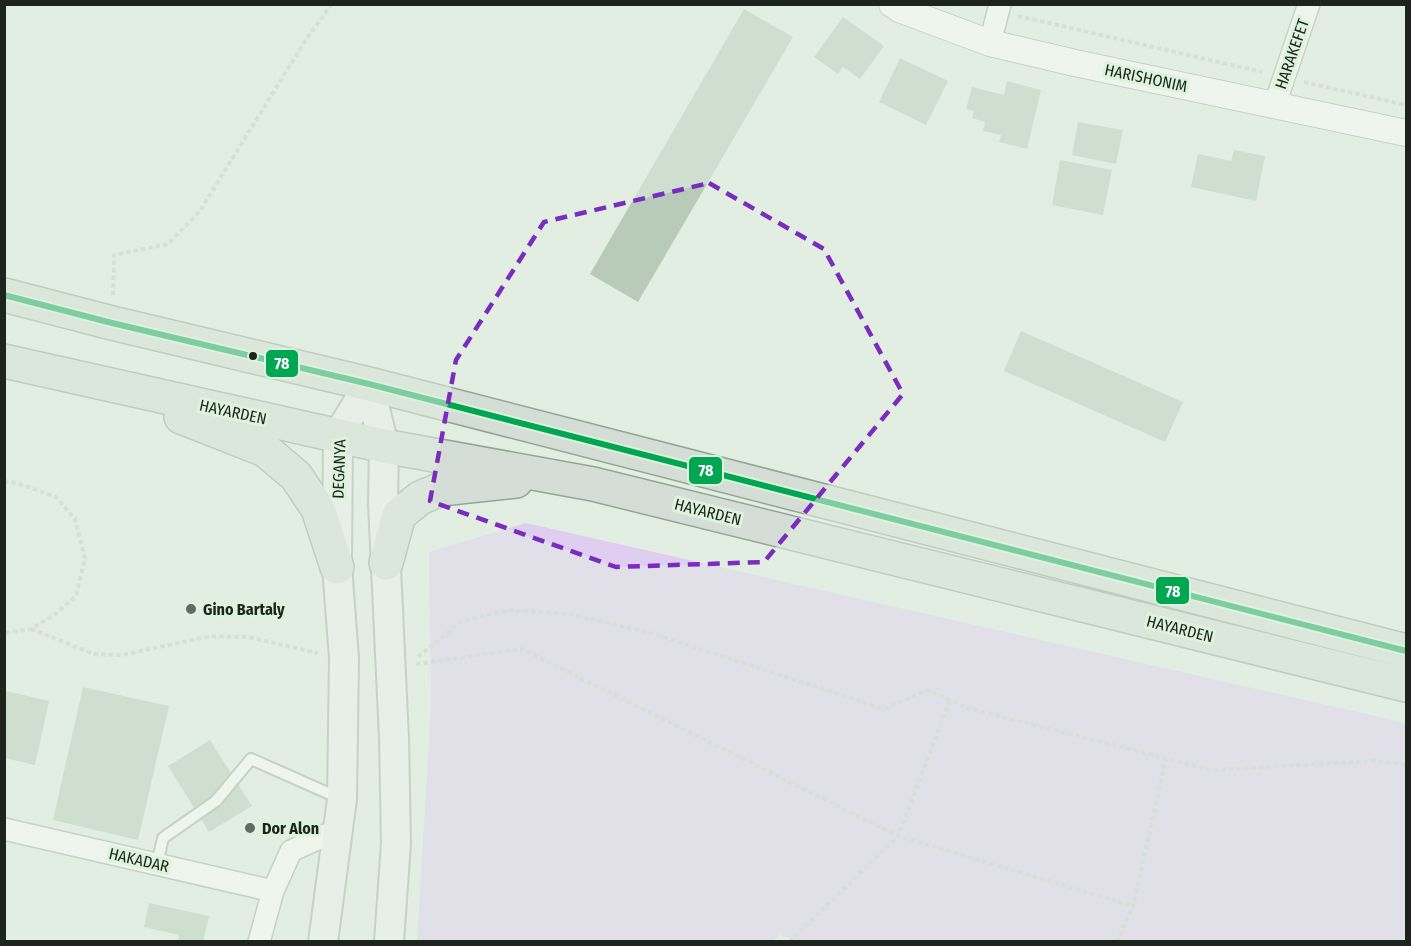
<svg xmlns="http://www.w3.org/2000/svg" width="1411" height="946" font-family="'Fira Sans Condensed',sans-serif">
<rect width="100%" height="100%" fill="#e2eee2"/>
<path fill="#dfcef1" d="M526,523L1406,723V941L800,942L780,935L771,942L417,941L431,708L429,552Z"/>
<path fill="#b7cbb8" d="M744,9L793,37L638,302L590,274Z
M843,17L884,46L860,79L843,67L838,74L814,57Z
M900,58L948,81L926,125L879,102Z
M1007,81L1041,90L1027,149L999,142L1001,135L983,131L985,122L972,118L974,111L966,109L972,87L1004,95Z
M1078,122L1123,130L1116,164L1072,155Z
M1234,150L1265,156L1256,201L1191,187L1198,154L1231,161Z
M1060,160L1112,170L1103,215L1052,205Z
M1021,331L1183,402L1165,442L1004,371Z
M83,687L169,706L138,840L53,820Z
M6,691L49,701L35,765L4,758Z
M210,740L252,806L209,832L168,766Z
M149,903L209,916L203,942H178L179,935L144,927Z"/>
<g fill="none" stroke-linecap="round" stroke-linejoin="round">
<g stroke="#a7afa7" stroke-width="14">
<path id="service" d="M157,864L163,838L216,801L251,759L339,798"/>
</g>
<g stroke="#a7afa7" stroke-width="24">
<path id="minor" d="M990,43L1000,4
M1275,104L1309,4
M4,829L273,891
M259,942L273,891L291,851L339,829"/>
</g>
<g stroke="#a7afa7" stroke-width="28">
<path id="tertiary" d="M892,4L899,9L990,43L1075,63L1406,133"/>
</g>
<g stroke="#a7afa7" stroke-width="32">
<path id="secondary" d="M369,384L384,446L383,503L394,739L396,843L389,942
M323,942L342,799L344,658L337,567L338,435L369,384"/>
</g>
<g stroke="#94a596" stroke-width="36">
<path id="trunk" d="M4,295L112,323L369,384L1406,651
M4,361L384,446L593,484L1406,685
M181,417L265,450L296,476L318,509L337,567
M386,563L399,515L420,498L441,489L516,481"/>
</g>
<path stroke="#cbcfcb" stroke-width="4" stroke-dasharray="4.5 3" stroke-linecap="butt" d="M1018,16L1262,72
M1304,82L1406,105
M113,295L114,255L168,244L200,211L305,41L332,4
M4,481L20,484L56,497L75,519L85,558L76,596L54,615L31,629L4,633
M31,629L94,654L122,655L211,636L248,637L318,653
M418,657L462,621L508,610L568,614L648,632L884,709L928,690L967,708L1212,770L1375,761L1402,764L1406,767
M416,664L522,649L898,836L1133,906
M789,942L898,836L950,700
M1117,942L1133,906L1166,759"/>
<use href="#service" stroke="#fbfcfb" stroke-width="10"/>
<use href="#minor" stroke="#fbfcfb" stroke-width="21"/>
<use href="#tertiary" stroke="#fbfcfb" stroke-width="26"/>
<use href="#secondary" stroke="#ecf1ed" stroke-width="28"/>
<use href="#trunk" stroke="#d5ded6" stroke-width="33"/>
<g stroke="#ddf3dd" stroke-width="10">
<path id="bus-1" d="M4,295L112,323L369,384L1406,651"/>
</g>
<use href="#bus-1" stroke="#00a651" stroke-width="6"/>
</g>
<path d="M0 0H1411V946H0ZM709,183L824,249L903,394L764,562L616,567L430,501L456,360L544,222Z" fill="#e2eee2" fill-opacity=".55" fill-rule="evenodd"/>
<path fill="none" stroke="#7b2cbf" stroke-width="4.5" stroke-dasharray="12 8" stroke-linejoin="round" d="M709,183L824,249L903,394L764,562L616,567L430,501L456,360L544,222Z"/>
<circle fill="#1c241c" stroke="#ddf3dd" stroke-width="2" cx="253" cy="356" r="5"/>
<g fill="#616b61" stroke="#ddf3dd" stroke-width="2">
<circle cx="191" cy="609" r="6"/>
<circle cx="250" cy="828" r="6"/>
</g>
<g text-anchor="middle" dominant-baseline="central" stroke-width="6" stroke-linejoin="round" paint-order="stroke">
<g font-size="16" fill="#1c241c" stroke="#ddf3dd">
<text transform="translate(1292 54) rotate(-71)">HARAKEFET</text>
<text transform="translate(1146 78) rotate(12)">HARISHONIM</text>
<text transform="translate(233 412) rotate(12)">HAYARDEN</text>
<text transform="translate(339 469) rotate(-88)">DEGANYA</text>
<text transform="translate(708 512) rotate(14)">HAYARDEN</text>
<text transform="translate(1180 629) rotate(14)">HAYARDEN</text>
<text transform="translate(139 860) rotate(13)">HAKADAR</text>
</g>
<g font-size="16" font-weight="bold" fill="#1c241c" stroke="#ddf3dd" text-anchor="start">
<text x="203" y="609">Gino Bartaly</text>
<text x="262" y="828">Dor Alon</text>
</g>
</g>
<g stroke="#ddf3dd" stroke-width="2">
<rect x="265" y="349" width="34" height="29" rx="6" fill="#00a651"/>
<rect x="688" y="456" width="35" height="29" rx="6" fill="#00a651"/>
<rect x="1155" y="576" width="35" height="29" rx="6" fill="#00a651"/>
</g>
<g font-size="16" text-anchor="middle" font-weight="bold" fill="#fff">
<text x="282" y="369">78</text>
<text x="706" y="476">78</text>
<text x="1173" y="597">78</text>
</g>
<rect width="1411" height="946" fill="none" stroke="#1c241c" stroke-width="12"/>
</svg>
